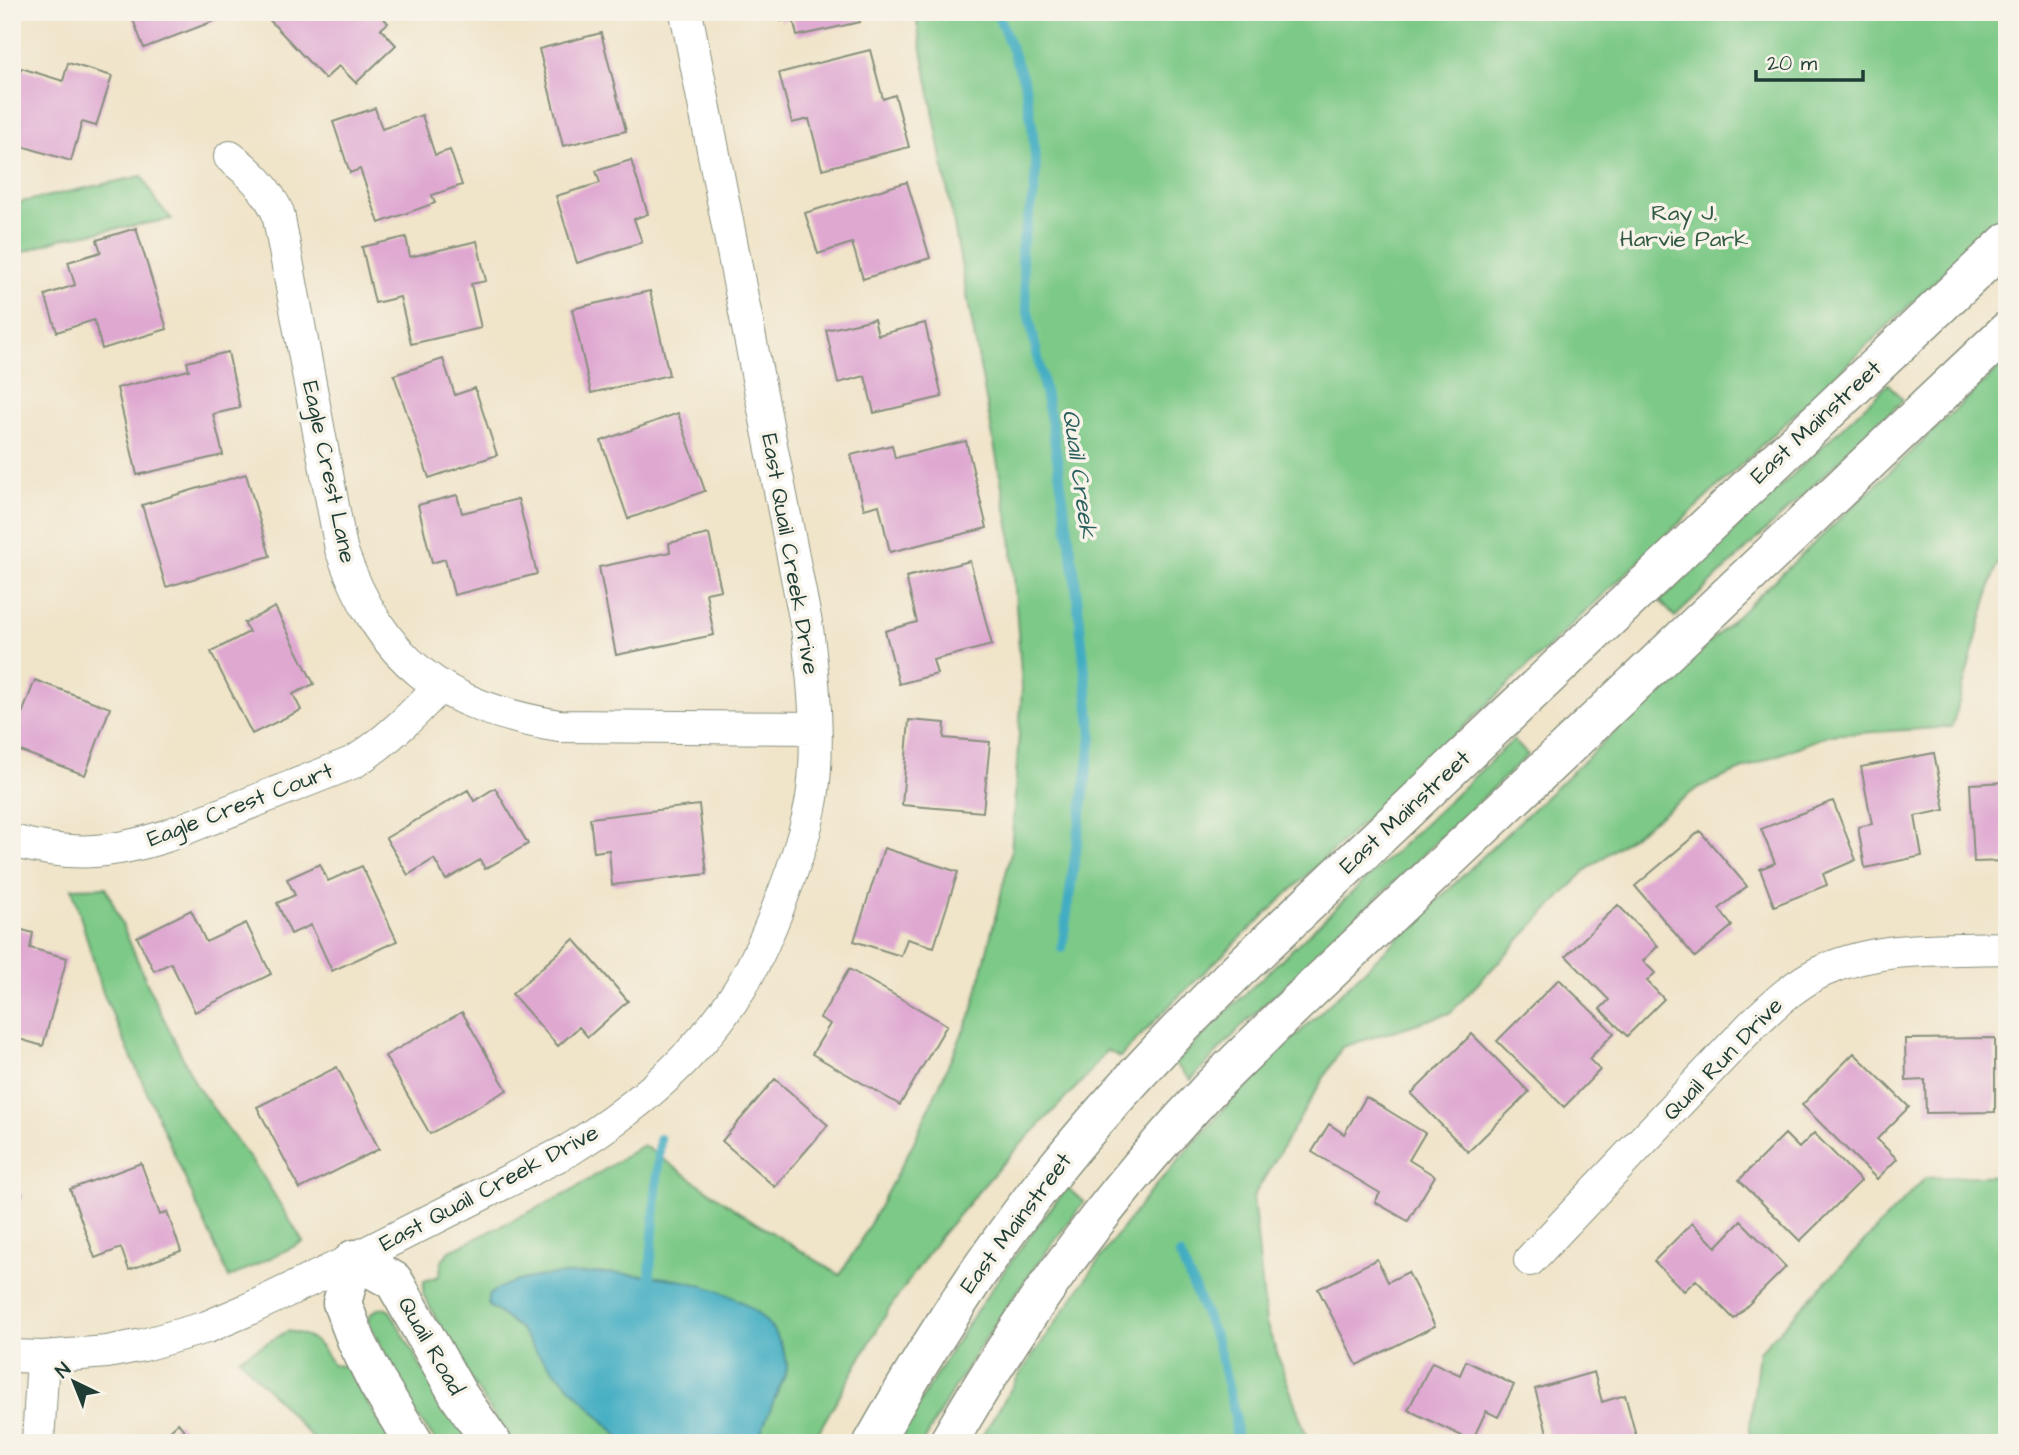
<svg xmlns="http://www.w3.org/2000/svg" width="2019" height="1455" font-family="'Architects Daughter',sans-serif">
<rect width="100%" height="100%" fill="#f7f3e8"/>
<filter id="ink" filterUnits="userSpaceOnUse"><feTurbulence type="fractalNoise" baseFrequency=".0143" numOctaves="2"/><feDisplacementMap in="SourceGraphic" scale="14" xChannelSelector="R" yChannelSelector="G"/><feConvolveMatrix kernelMatrix="1 2 1 2 8 2 1 2 1" color-interpolation-filters="sRGB"/></filter>
<filter id="wash" filterUnits="userSpaceOnUse"><feTurbulence type="fractalNoise" baseFrequency=".00686" numOctaves="4" result="noise"/><feDisplacementMap in="SourceGraphic" scale="28" xChannelSelector="R" yChannelSelector="G"/><feGaussianBlur stdDeviation="1.57" result="paint"/><feColorMatrix in="noise" values="0 0 0 0 0 0 0 0 0 0 0 0 0 0 0 0 0 1.4 0 .05"/><feComposite in="paint" operator="in"/></filter>
<g filter="url(#wash)">
<rect width="100%" height="100%" fill="#f0e4c9"/>
<path fill="#7dc987" stroke="#4e835e" stroke-width="2" d="M915,12H2007V213L1174,1001L1120,1057L1107,1050L1085,1078L1002,1164L941,1235L889,1309L812,1443H516L496,1419L458,1360L423,1294L424,1281L439,1276L442,1261L448,1252L568,1193L643,1145L739,1212L840,1275L860,1242L912,1146L972,1012L1011,853L1022,688L1011,536Z
M142,176L157,203L172,219L63,238L12,256V204Z
M2007,361V547L1995,570L1952,727L1828,735L1699,787L1585,871L1450,1013L1342,1047L1253,1197L1266,1323L1309,1443H978L1020,1374L1108,1247L1151,1191L1245,1085L1500,840Z
M1888,384L1903,400L1675,617L1660,601Z
M1513,740L1528,755L1245,1023L1191,1080L1175,1064L1226,1012Z
M106,887L150,990L196,1085L264,1178L303,1242L229,1278L103,993L72,888Z
M2007,1175V1443H1748L1759,1352L1925,1178Z
M1067,1188L1084,1202C1025,1278 968,1358 923,1443H897C946,1353 1003,1267 1067,1188Z
M384,1308L390,1311L433,1388L471,1443H437L413,1410L368,1321C370,1312 375,1309 384,1308Z
M288,1331C314,1335 320,1344 333,1365L345,1366L392,1443H317L239,1358Z"/>
<path fill="#43adc2" stroke="#31757b" stroke-width="2" d="M607,1273C665,1276 751,1282 780,1342C783,1349 788,1360 787,1368C787,1374 782,1382 779,1388C772,1406 764,1425 756,1443H625L539,1355L519,1328L488,1305V1296C514,1272 573,1274 607,1273Z"/>
<g fill="none" stroke-linecap="round" stroke-linejoin="round">
<path stroke="#43adc2" stroke-width="10" d="M997,12L1024,81L1032,124L1036,169L1034,193L1021,249L1027,307L1052,425L1075,577L1092,736L1062,948
M1180,1255L1217,1342L1235,1415L1236,1436L1234,1443
M649,1287L660,1139"/>
</g>
<g id="blocks">
<path fill="#dfa8d1" d="M130,12H220L222,18L144,48Z
M262,12H378L388,23L381,29L396,45L356,83L339,66L325,79Z
M779,12H858L860,22L797,36L793,18L781,21Z
M601,33L626,131L563,146L539,49Z
M870,50L883,99L895,95L909,147L822,169L809,119L792,123L779,73Z
M68,63L112,76L96,126L82,122L71,161L12,143V97L21,68L63,81Z
M375,108L382,129L422,115L435,155L450,150L462,185L432,195L435,203L379,223L360,169L350,173L333,122Z
M631,160L648,214L634,219L642,242L577,263L556,196L600,183L596,171Z
M907,182L930,258L863,279L852,243L818,254L805,213Z
M136,228L167,329L102,349L94,320L57,332L45,295L75,285L68,262L101,252L97,240Z
M406,237L410,257L477,241L486,281L471,284L481,328L411,344L400,297L375,303L362,247Z
M650,291L669,375L591,393L572,309Z
M874,319L878,335L925,323L942,397L874,413L865,376L838,383L826,330Z
M228,352L240,408L213,414L223,455L137,475L117,388L189,370L187,362Z
M443,359L455,395L475,388L497,455L429,478L394,375Z
M678,413L705,491L628,519L601,441Z
M966,441L987,528L890,552L879,505L864,509L851,455L892,445L895,458Z
M246,474L270,556L166,587L142,505Z
M457,495L462,513L518,499L537,574L454,595L445,559L432,563L418,505Z
M709,534L721,590L706,593L714,635L616,655L599,567L670,552L669,543Z
M970,561L992,645L933,660L937,674L899,684L885,631L917,622L906,577Z
M275,607L314,684L293,694L301,710L252,734L211,652L249,632L244,623Z
M35,680L110,708L85,775L12,748V710L22,714Z
M909,720L945,723L944,738L990,742L983,812L902,805Z
M1934,753L1945,810L1915,816L1922,856L1865,868L1858,827L1872,824L1861,767Z
M2007,782V861L1974,862L1970,784Z
M495,788L528,844L485,869L480,860L446,880L434,859L408,875L386,838L468,790L474,801Z
M1833,801L1856,860L1823,874L1827,885L1774,906L1760,869L1775,863L1761,829Z
M699,805L707,874L612,885L609,850L594,852L590,818Z
M1700,831L1747,886L1719,909L1732,926L1695,957L1635,886Z
M884,848L958,872L934,947L907,939L901,956L854,941Z
M320,864L328,881L362,866L397,941L332,971L311,925L291,934L277,903L295,895L287,879Z
M1618,905L1658,946L1643,961L1655,973L1647,981L1664,999L1627,1036L1600,1009L1609,1000L1566,956Z
M191,910L206,942L246,923L271,974L195,1012L171,963L154,971L137,937Z
M12,927L33,933L30,948L67,958L43,1046L12,1037Z
M574,939L628,1001L588,1037L579,1027L558,1046L512,994Z
M849,969L947,1025L900,1105L812,1054L830,1024L820,1018Z
M1559,979L1614,1033L1589,1059L1600,1070L1564,1107L1497,1041Z
M462,1012L507,1090L430,1134L385,1056Z
M1472,1034L1529,1092L1468,1152L1411,1094Z
M1995,1038V1112L1926,1113L1925,1080L1906,1081L1905,1039Z
M2003,1038H2007V1077H2002Z
M1854,1053L1909,1107L1877,1139L1897,1159L1877,1179L1802,1105Z
M337,1067L379,1149L300,1189L257,1107Z
M775,1079L828,1125L775,1187L722,1141Z
M1366,1097L1425,1133L1409,1160L1435,1176L1408,1221L1375,1202L1380,1193L1312,1152L1329,1124L1344,1134Z
M1814,1133L1861,1181L1800,1241L1739,1180L1785,1134L1799,1148Z
M141,1163L160,1215L167,1212L181,1251L129,1270L121,1248L95,1258L70,1189Z
M12,1191L22,1194L13,1228H12Z
M1741,1221L1786,1267L1734,1319L1696,1280L1684,1291L1654,1261L1692,1223L1716,1247Z
M1377,1259L1388,1282L1408,1272L1435,1326L1357,1365L1318,1289Z
M1466,1361L1514,1385L1498,1417L1486,1411L1472,1441L1408,1410L1432,1362L1460,1375Z
M1594,1372L1602,1402L1625,1395L1638,1443H1550L1535,1389Z
M178,1423L195,1443H156Z"/>
</g>
</g>
<g filter="url(#ink)">
<use href="#blocks" fill-opacity="0" stroke="#88907e" stroke-width="2"/>
<g fill="none" stroke-linecap="round" stroke-linejoin="round">
<g stroke="#88907e" stroke-width="34">
<path id="minor" d="M230,157C251,173 267,189 278,213L341,549C382,663 441,706 559,726L815,728
M12,841C70,857 110,854 166,836L354,762C387,741 413,715 440,686
M1530,1260L1752,1025C1774,1004 1797,982 1825,970C1882,945 1947,950 2007,948
M12,1356L43,1357L107,1352L143,1345L207,1327L247,1310L354,1259L569,1150C636,1109 699,1055 741,987C757,960 770,929 781,900C794,867 806,833 812,798C820,742 814,684 807,628L686,12
M38,1443L43,1357"/>
</g>
<g stroke="#88907e" stroke-width="41">
<path id="tertiary" d="M414,1443L378,1384L357,1342L342,1303L354,1259L394,1281L459,1396L492,1443"/>
</g>
<g stroke="#88907e" stroke-width="41">
<path id="primary" d="M873,1443C923,1354 977,1269 1040,1188C1100,1111 1167,1040 1237,971L2007,242
M948,1443C1020,1317 1105,1200 1204,1095C1229,1068 1255,1045 1280,1019L2007,331"/>
</g>
<use href="#minor" stroke="#fff" stroke-width="32"/>
<use href="#tertiary" stroke="#fff" stroke-width="38"/>
<use href="#primary" stroke="#fff" stroke-width="38"/>
</g>
</g>
<g text-anchor="middle" dominant-baseline="central" stroke-width="7" stroke-linejoin="round" paint-order="stroke">
<g font-size="23" fill="#325945" stroke="#f7f3e8">
<text x="1684" y="213">Ray J.<tspan x="1684" dy="26">Harvie Park</tspan></text>
</g>
<g font-size="23" fill="#1f3d34" stroke="#f7f3e8">
<text transform="translate(1816 422) rotate(-43)">East Mainstreet</text>
<text transform="translate(329 472) rotate(78)">Eagle Crest Lane</text>
<text transform="translate(790 554) rotate(80)">East Quail Creek Drive</text>
<text transform="translate(240 805) rotate(-21)">Eagle Crest Court</text>
<text transform="translate(1405 812) rotate(-43)">East Mainstreet</text>
<text transform="translate(1723 1059) rotate(-46)">Quail Run Drive</text>
<text transform="translate(489 1188) rotate(-28)">East Quail Creek Drive</text>
<text transform="translate(1016 1223) rotate(-53)">East Mainstreet</text>
<text transform="translate(431 1346) rotate(60)">Quail Road</text>
</g>
<g font-size="24" font-style="italic" fill="#2a5f5f" stroke="#f7f3e8">
<text transform="translate(1079 474) rotate(82)">Quail Creek</text>
</g>
</g>
<rect width="2019" height="1455" fill="none" stroke="#f7f3e8" stroke-width="42"/>
<g transform="translate(74 1382) rotate(317)" stroke="#f7f3e8" stroke-width="5" paint-order="stroke">
<path d="M0-5L12 26L0 18L-12 26Z" fill="#1f3d34"/>
<text y="-10" font-size="19" font-weight="bold" text-anchor="middle" fill="#1f3d34">N</text>
</g>
<path d="M1756 70v10h107v-10" fill="none" stroke="#1f3d34" stroke-width="3.5"/>
<text x="1767" y="70" font-size="21" fill="#1f3d34" stroke="#f7f3e8" stroke-width="5" paint-order="stroke">20 m</text>
</svg>
